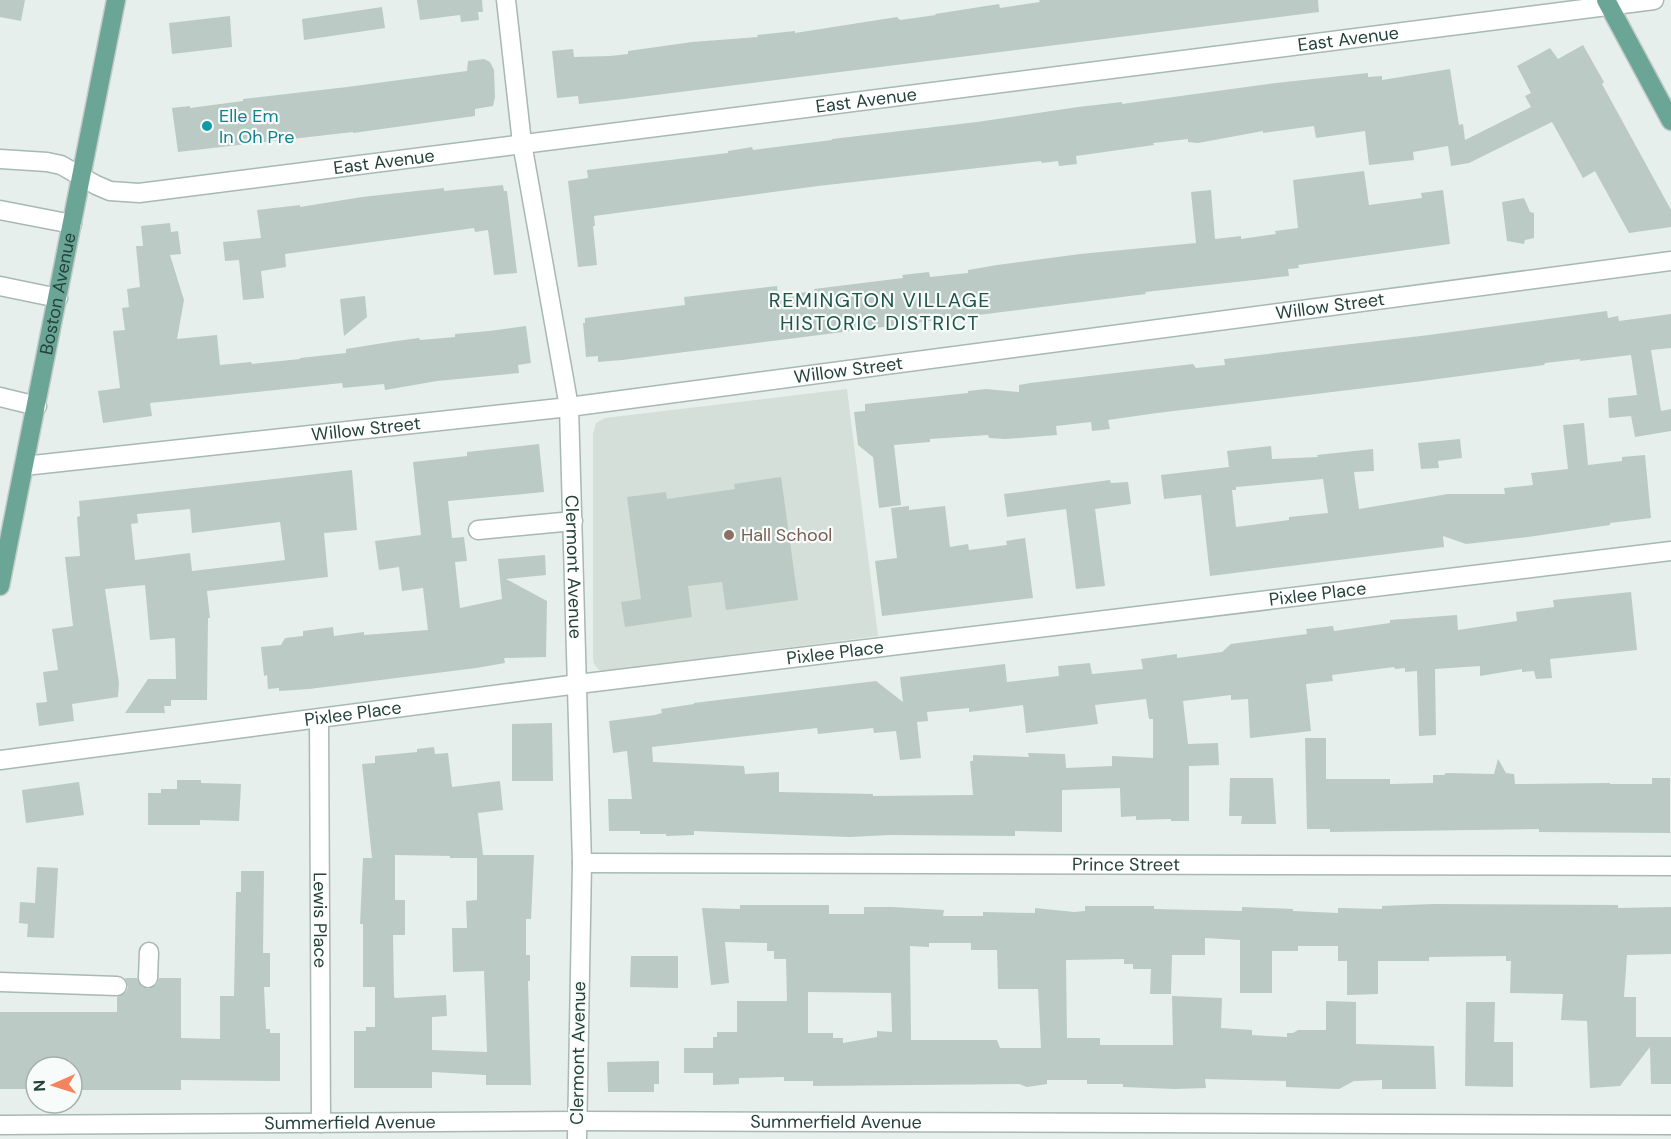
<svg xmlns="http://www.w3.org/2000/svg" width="1671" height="1139" font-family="'DM Sans',sans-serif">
<rect width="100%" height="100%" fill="#e6efeb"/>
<path fill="#d4dfda" d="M847,389L878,636L602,671L598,669L594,664L593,658V434L596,423L605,418Z"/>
<path fill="#bbcac4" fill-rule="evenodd" d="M0,0H25L21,21L0,17Z
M417,0H482L483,12H478L479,20L461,22L460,15L420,20Z
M1039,0H1318L1319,12L624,99L579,104L578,96L557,98L552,51L573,49L574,57L610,56L628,54V51L692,42L758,37L757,35L795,31V33L897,17L900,20L936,15L935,14L999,4L1000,8L1040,2Z
M382,7L385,28L304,40L302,19Z
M230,16L232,47L172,54L169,23Z
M1583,45L1604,82L1602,84L1671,210V227L1629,233L1595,171L1583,178L1552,122L1469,163L1451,166L1448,146L1413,152L1414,160L1369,165L1365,131L1316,138L1314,126L1263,133V131L1198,143L1188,142V139L1153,143L1154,145L1076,156L1077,164L1059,166L1058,161L1042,163L1041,161L818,186L594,216L595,226H593L597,265L578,267L568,181L588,178L587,170L728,153V151L752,147L753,150L832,140V139L977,122L1078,107L1122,102V104L1276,83L1368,73V77L1382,76V80L1450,69L1459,125L1463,124L1465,140L1531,107L1525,96L1531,93L1517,66L1550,48L1558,59Z
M484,59L490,62L494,70L495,97L493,106L475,109V116L353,133V132L178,152L172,108L190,106V108L243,101V99L347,87L467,71L468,61Z
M1364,171L1369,205L1422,198L1421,193L1443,190L1450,244L1298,265L1299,268L1288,269L1289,276L1145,292L1146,294L622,360L598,362V356L586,357L583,323H585V318L685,305L684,297L777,286L778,296L814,291V289L903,278L902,275L929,272L930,277L968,273V270L997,265L1080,254L1196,243L1191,192L1211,190L1215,239L1241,236V239L1276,234L1275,231L1298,228L1293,180Z
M503,185L504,191H507L517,273L494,275L488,230L475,232L474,228L285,254L286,267L261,271L264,298L243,300L239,260L225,261L223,242L261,238L257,210L300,205V207L362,197L444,188V191Z
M1524,198L1530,212L1534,213V238L1525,240L1524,244L1507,241L1502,202Z
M170,223L171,232L178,231L181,254L170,255L184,300L177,339L217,335L220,365L251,362L252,364L300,359V358L346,353V349L396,341L419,338L420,340L455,337V334L489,331L526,326L531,363L518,365L519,373L437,381L385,390L384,384L343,388L342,383L150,403L152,416L103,423L98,391L120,388L113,331L125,330L122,308L129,307L127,289L140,287L136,246H143L141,226Z
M365,296L367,317L344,336L340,299Z
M1607,311L1608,318L1618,316L1619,321L1671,314V348L1651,350L1661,411L1671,409V431L1635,437L1631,416L1609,418L1608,398L1637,395L1631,355L1580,361V359L1545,363L1544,365L1415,382L1157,413L1108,420L1110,429L1092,431L1091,422L1056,426L1057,435L1005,439L989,438L988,435L930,439V442L894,445L901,505L879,508L873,457L858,445L854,412L865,411V404L968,393V391L986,389L1019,392V385L1030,383L1193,364L1196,368L1225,365L1224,359L1429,335Z
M1584,423L1588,465L1622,461V457L1645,455L1651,518L1610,523V525L1528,537L1466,544L1443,536L1444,547L1210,576L1201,495L1164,499L1161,475L1229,467L1227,451L1271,446L1272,459L1318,457L1317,455L1373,449L1374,471L1354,472L1359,509L1448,494H1505L1504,488L1533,485L1531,473L1568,469L1563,425ZM1323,479L1328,513L1289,517V520L1236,527L1232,490H1236V487Z
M1460,439L1462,458L1438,461L1439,468L1421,469L1418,443Z
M539,444L544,492L448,501L452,538L464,537L467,561L455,562L460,608L502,599L498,559L545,555L546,575L506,579L547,601L546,657L504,658L505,663L476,668L309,689L279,691V688L268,689L267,675L264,676L261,647L281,645L285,638L303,636V631L333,627L334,636L364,632V635L428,630L423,588L402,591L399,567L379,570L375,541L421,535L413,462L467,456V452Z
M352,470L357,530L324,533L328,577L207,591L210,618H208L207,700H171V706H164L165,713H125L148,679H176L175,638L150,640L145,585L105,589L119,683L118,697L72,704L74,721L39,726L36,703L47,702L43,672L58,670L52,629L73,626L65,557L80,556L77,517L80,516L79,501ZM190,509L192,533L280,522L285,560L192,571L190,553L135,560L131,524L138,523L137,514Z
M781,477L798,600L726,610L722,582L688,586L692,617L625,627L621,602L641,599L627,497L666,492L667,499L735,489L734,484Z
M1110,480L1111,483L1128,482L1131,504L1095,509L1105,586L1076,589L1066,509L1007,517L1004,494Z
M909,506V510L945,506L950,547L968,544L969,550L1007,545L1006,541L1025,538L1033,598L882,616L875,561L897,558L891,508Z
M1631,592L1637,650L1550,659L1552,678L1536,679L1534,671L1522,672V669L1480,676V666L1435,669L1436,735L1419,736L1417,671L1405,672V668L1395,669L1394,667L1332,675L1333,681L1306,684L1311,731L1250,738L1248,699L1231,700V695L1183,701L1188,744L1218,743L1219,765L1189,766V821H1171V819L1136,820V816L1121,817L1120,788L1062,790V832L1015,831V836L890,835L849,837L694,831V835L666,836V834H640V831H609L608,799H632L627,751L613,753L609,721L655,715L662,713L661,709L694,704V703L876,681L903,702L900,677L1005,664L1007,682L1059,676L1058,666L1090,663L1092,674L1143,669L1141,659L1177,654V658L1222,652L1231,644L1307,634L1306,629L1333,626L1334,631L1390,623V620L1457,615L1458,630L1517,621L1516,612L1554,607L1553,600ZM1146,699L1149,719H1153V758L1112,756V766L1066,768L1065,754L1028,753L1029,757L973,755V761H970L973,795L873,796V794L779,792V772L745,774L744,766L653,762L652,747L817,728L818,734L873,728L874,733L896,731L900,760L921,758L917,722L928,721L927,712L969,708V712L1023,705L1026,733L1098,724L1095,705Z
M552,723L553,781H512V724Z
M1305,738H1326V779H1390V784L1433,783V775H1444L1446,773L1494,774L1498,759L1506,773L1514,774L1515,784L1610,783V784H1652V778H1670V833L1539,832V829L1330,832V829H1307Z
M434,747L435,754L448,753L452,787L500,781L503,810L478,813L483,855H534L531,919H526V955H530V981H528L531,1085H486V1075L432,1072V1088H354V1031H366V1027H375V987H363V924H360L363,858H372L362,764L375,763V756L417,752V749ZM395,855L450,856V858H477V900L466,901L467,928H452L453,972L484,971L487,1052L432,1050V1017L447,1016L446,995L395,998L394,996L393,935H405V900H395Z
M1230,778H1273L1276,824H1241L1242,816H1229Z
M177,780H201V783L241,784L239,821L200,820V825H148V793H161V789H177Z
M79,782L84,815L26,823L22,790Z
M37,867L58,868L54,938L27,937L28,924L19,923L20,902L35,903Z
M241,871H264L263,953H270V987H264L266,1029H270V1033H280V1081L181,1080V1090H72V1067H36V1089H0V1012H117V997L126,992L128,987L125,978H137L142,987L148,989L157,984L159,978H181V1038L220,1039V996H234L236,892H241Z
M1433,904L1618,905V908L1671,907V954L1627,955L1624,997H1636V1037H1671V1084H1651L1650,1047L1620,1086L1590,1088L1587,1021L1561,1020L1563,994L1510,993L1511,961H1506V956L1429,957V961H1378V994L1347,995V961H1338V946H1298V951H1272V993H1240V940L1205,938V955H1172L1171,994H1150L1151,969H1133V964H1124V959L1066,960L1067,1038H1100V1045H1173L1172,996L1222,998L1221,1028L1252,1030V1035L1287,1037V1033H1293L1298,1030H1326V1001L1356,1002V1044L1434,1046L1436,1089H1382V1080L1354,1081L1339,1089L1286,1087V1081L1205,1079L1206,1088L1175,1089L1123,1087V1084H1087V1080H1047V1084L1027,1087L1019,1084L813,1086V1081H784V1077L739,1078V1084L713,1085V1073H684V1048H713V1037H717V1032H737V1001H787L786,959H774V951H767V943L725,942L729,983L711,985L702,908L740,909V905H829V914H864V907H892L944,910L943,916H983V912L1035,913V908L1074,912L1085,911V906H1154V909L1242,911V907L1293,909V911L1338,913V908L1382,909V906ZM929,943H971V950H997L998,989H1038L1041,1048H1000L997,1040H911L910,946L929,947ZM808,992L891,993L892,1032L877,1031V1037L843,1043V1038H833V1033H808Z
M631,956H678V988L630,987Z
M1466,1002H1495L1494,1042H1513V1087L1465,1086Z
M659,1061V1084H654V1092H608L607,1062Z"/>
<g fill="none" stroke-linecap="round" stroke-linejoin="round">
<g stroke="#a8b8b2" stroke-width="21">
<g id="minor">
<path id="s1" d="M506,0L522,143L569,407L582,863L577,1139"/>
<path id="s2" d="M0,159L47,162L61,165L96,185L110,191L139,193L1654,0"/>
<path d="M0,210L72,224"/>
<path d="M0,286L58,298"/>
<path d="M0,397L37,406"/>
<path id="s3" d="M24,466L569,407L1671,261"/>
<path d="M478,530L573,521"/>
<path id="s4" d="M319,719L321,1123"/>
<path id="s5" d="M0,760L578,684L1671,551"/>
<path id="s6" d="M582,863L1671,866"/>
<path d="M148,978L149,952"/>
<path d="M0,982L117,986"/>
<path id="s7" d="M0,1125L577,1121L1671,1125"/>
</g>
</g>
<g stroke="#c2cac8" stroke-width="21">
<g id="major">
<path d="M1606,0L1671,121"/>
<path id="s8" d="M0,586L116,0"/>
</g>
</g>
<use href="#minor" stroke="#fff" stroke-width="18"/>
<use href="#major" stroke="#6aa596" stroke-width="18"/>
</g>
<circle fill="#0f9aa8" stroke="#f7fbf9" stroke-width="2" cx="207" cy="126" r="6"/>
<circle fill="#8d6e63" stroke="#f7fbf9" stroke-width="2" cx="729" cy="535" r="6"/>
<g text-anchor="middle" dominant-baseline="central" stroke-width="4.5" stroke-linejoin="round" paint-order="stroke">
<g font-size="18" fill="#24423a" stroke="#f7fbf9">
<text stroke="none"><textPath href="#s2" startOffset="1365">East Avenue</textPath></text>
<text stroke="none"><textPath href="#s2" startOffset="879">East Avenue</textPath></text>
<text stroke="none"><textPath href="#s2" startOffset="393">East Avenue</textPath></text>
<text stroke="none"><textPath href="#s8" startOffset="298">Boston Avenue</textPath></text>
<text stroke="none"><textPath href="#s3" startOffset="1316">Willow Street</textPath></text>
<text stroke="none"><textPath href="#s3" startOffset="830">Willow Street</textPath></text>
<text stroke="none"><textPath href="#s3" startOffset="344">Willow Street</textPath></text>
<text stroke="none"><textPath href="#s1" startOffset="572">Clermont Avenue</textPath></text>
<text stroke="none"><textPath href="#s5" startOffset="1328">Pixlee Place</textPath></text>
<text stroke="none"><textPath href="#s5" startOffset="842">Pixlee Place</textPath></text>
<text stroke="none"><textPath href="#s5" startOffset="356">Pixlee Place</textPath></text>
<text stroke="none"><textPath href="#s6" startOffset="544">Prince Street</textPath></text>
<text stroke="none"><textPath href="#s4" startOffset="201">Lewis Place</textPath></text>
<text transform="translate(578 1053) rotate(-89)">Clermont Avenue</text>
<text stroke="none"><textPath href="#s7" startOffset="836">Summerfield Avenue</textPath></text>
<text stroke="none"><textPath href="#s7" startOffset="350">Summerfield Avenue</textPath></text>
</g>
<g font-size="18" fill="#0d838f" stroke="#f7fbf9" text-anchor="start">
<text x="219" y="116">Elle Em<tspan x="219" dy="21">In Oh Pre</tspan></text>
</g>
<g font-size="18" fill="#785e54" stroke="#f7fbf9" text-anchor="start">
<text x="741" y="535">Hall School</text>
</g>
<g font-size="20" letter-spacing="1.5" fill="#1f5548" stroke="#f7fbf9">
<text x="880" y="300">REMINGTON VILLAGE<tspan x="880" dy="23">HISTORIC DISTRICT</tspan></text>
</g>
</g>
<g transform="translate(54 1085) rotate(267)"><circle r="28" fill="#f7fbf9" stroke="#a3b1ad" stroke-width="1.5"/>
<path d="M0-4.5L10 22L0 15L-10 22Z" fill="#f4845f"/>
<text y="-9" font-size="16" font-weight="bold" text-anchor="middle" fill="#24423a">N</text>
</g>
</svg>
